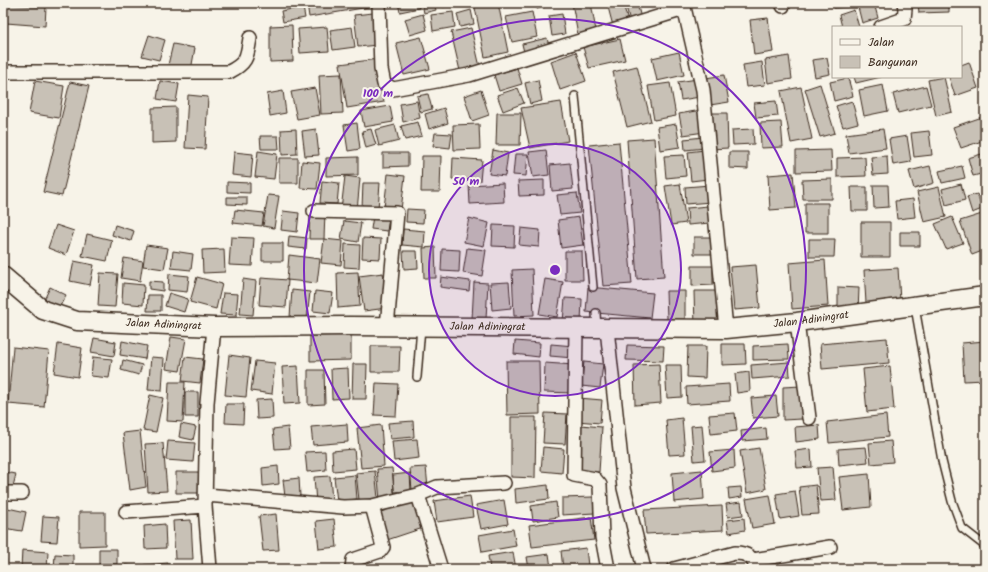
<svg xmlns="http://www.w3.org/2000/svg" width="988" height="572" font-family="Kalam,sans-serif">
<rect width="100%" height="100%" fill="#f7f3e8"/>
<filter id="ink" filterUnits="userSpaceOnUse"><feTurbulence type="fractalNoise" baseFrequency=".025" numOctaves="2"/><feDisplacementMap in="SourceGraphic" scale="8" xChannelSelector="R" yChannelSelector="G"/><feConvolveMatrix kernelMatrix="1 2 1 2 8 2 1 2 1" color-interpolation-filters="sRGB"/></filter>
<g filter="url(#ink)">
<path fill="#c8c1b6" stroke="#3b2a1e" d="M307,3H369V7L309,17Z
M398,3H418L419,8L400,12Z
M422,3H434L436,10L424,13Z
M442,3H464L443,7Z
M474,3H498L508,52L485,57Z
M535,3H551V5L537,9Z
M572,3H591L596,31L578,35Z
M623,3L628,22L613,26L608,7Z
M625,3H637L641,18L630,21Z
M650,3H673L651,8Z
M693,3H709L694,6Z
M834,3H849V7L834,8Z
M857,3H874L878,18L862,23Z
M918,3H949V12L919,13Z
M8,4L46,7L45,26L6,23Z
M303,7L305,18L283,22L281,11Z
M471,10L474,24L460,27L457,14Z
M854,10L859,27H842L839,15Z
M453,12L455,27L433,31L431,15Z
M532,12L537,37L512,42L506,17Z
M373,13L377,45L358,47L354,15Z
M423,14L427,30L410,35L405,19Z
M562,14L565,34L552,36L549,16Z
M768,18L773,52L754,55L750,20Z
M292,25L293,61L270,62V26Z
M327,27L329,51L300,53L298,29Z
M352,27L355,47L333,50L330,30Z
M471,28L480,67L460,71L451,32Z
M149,35L165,40L159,60L142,56Z
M421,37L430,69L404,75L396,43Z
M547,38L550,50L525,56L522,44Z
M620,39L625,60L589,68L583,47Z
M173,44L195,48L191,70L168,65Z
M576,52L586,81L560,90L551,61Z
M679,52L684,75L657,81L652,58Z
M789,56L792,79L768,83L765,60Z
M827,58L830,74L815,77L812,60Z
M378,59L384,102L347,108L340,64Z
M762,62L765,85L746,87L743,65Z
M969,62L978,88L955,96L949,77H961V65Z
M637,66L651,121L627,127L613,72Z
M517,68L522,84L499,91L494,75Z
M341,74L343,113L321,114L319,75Z
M724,75L729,102L710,105L706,78Z
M854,77H881L856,83Z
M944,77L952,112L936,116L928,80Z
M848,78L853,96L834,101L830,82Z
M697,79L700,97L681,100L678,82Z
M538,80L542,101L530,104L525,83Z
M35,81L64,86L59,118L29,113Z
M160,81L179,84L176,102L157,99Z
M70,82L89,86L62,196L43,192Z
M670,83L676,116L654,120L648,86Z
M820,84L835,133L820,137L805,89Z
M883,85L888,111L864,116L859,90Z
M926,86L931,105L898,113L893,94Z
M801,87L812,139L791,143L781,91Z
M315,88L320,115L297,119L291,92Z
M518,88L524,103L503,111L497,95Z
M481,90L489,115L472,121L464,96Z
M283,91L286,113L270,116L267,94Z
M428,94L432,109L421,112L417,96Z
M188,95L208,97L205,149L185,148Z
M417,101L420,118L403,122L400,104Z
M776,101L778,116L756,118L754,103Z
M852,101L858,123L843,127L836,106Z
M561,102L568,141L530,148L521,108Z
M390,106L393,122L364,127L361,111Z
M176,107V142L152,143V108Z
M444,108L448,123L429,129L425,114Z
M701,110L705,132L683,135L679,114Z
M497,113H521L520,145H496Z
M710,113H727L728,148L711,149Z
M985,116V140L961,148L953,127Z
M418,122L422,136L405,140L401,126Z
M781,122L783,147L761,148L760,123Z
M357,123L360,149L348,151L344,125Z
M479,124L480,149L454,150L453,125Z
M676,124L680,147L660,150L657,127Z
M395,125L399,141L379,146L375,130Z
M296,129L297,154L282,155L281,130Z
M316,129L319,155L305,156L302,131Z
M371,129L376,145L366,148L362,131Z
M753,129L754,144L733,145L732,130Z
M883,129L886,148L849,153L846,134Z
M929,131L932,155L914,157L911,133Z
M435,133L452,134L450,148L433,146Z
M260,136H278L279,149H261Z
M907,136L911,162L893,165L889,139Z
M704,137L705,148L685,150L684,139Z
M654,138L664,277L637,279L627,140Z
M619,142L632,284L603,286L589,145Z
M493,150L508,153L505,176L489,174Z
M546,150L549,175L533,177L529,152Z
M704,150L708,179L691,181L688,152Z
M831,150L832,171L796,172V151Z
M258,151L277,154L274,179L255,177Z
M234,152L253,154L251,177L232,175Z
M729,152H748V169L729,168Z
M383,153H408V166L383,167Z
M985,153V173L973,176L968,158Z
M515,154H528L526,176L513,175Z
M684,155L686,176L666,178L664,156Z
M422,156H441L440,192H421Z
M887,156L888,174L873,175L871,157Z
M358,157V175L326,176V158Z
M865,157L866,176L837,177V158Z
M279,158H298V183H279Z
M453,158L482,160L480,181L452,179Z
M302,161L320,163L317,189L300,188Z
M570,163L573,189L552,191L550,165Z
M930,166L934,183L914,189L909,171Z
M962,166L965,178L942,183L939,171Z
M793,173L796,208L770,210L768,175Z
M388,174L405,176L401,210L384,208Z
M345,176L360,178L357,211L341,210Z
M832,179V199H803L802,180Z
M544,180V195L519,196L518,181Z
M322,181L339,183L337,204L320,203Z
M227,182L250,183V193L227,192Z
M363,183H380L378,209L362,208Z
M503,183L504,202L470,204L469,185Z
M680,184L686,223L671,225L665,186Z
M961,184L965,200L946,205L942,189Z
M710,185L711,202L686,204L685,187Z
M873,185H888L889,207L874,208Z
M851,187H867V211H852Z
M939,187L946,217L924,222L917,192Z
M577,193L580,213L560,215L557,195Z
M977,194L982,209L972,213L967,197Z
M268,195L279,196L274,228L263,226Z
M227,197H247V205L227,204Z
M913,199L915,217L897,219L895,201Z
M805,203H828V233H805Z
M708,206L710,223L688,225L687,208Z
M407,209L424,210L423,223L406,222Z
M235,210L264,213L262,226L233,223Z
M283,211L299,213L297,232L281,230Z
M310,212H325L324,239H309Z
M985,213V250L972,255L960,221Z
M373,216L389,218L387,231L371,229Z
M579,217L583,245L561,248L558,220Z
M952,217L963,243L946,249L935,224Z
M469,218L489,223L484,246L464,242Z
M344,221L361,223L358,242L341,239Z
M861,222H890V257H861Z
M56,225L74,231L66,255L48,248Z
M115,225L134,231L131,241L112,235Z
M493,225L515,226L514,247L492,246Z
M521,228L540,230L539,247L519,245Z
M403,229L425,231L424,247L402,245Z
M900,232H920V246H900Z
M87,234L112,240L107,261L82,256Z
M289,236L307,238L306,249L288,247Z
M231,237L254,238L252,266L229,265Z
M694,237H712V254H694Z
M363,238L381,239L380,259L362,258Z
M324,239L343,241L341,265L321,263Z
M809,239H835L834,257H809Z
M262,243H283V261H262Z
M345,244L360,245L359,268L344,267Z
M146,245L168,248L164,269L143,266Z
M435,247L436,278H424L423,248Z
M467,248L486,250L482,276L463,273Z
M224,249L225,272L203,273L202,250Z
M442,249L460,250L459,272L441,271Z
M173,251L193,254L191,270L171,268Z
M403,251H417L418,268L404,269Z
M565,251H582L583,280H565Z
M289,255L320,259L317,283L287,280Z
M124,258L143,261L140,281L121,278Z
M825,260L828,306L792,309L789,263Z
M74,261L94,265L90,285L70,281Z
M756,265L760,308L734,310L730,267Z
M692,266H713V285L692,286Z
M898,268L900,301L866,303L864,270Z
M532,269L534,315L514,316L512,270Z
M358,272L360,306L338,308L337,273Z
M100,273L118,274L115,307L98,306Z
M383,273L387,308L364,311L359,276Z
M169,274L189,276L187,292L168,290Z
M197,277L222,284L216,309L190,302Z
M441,277L470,281L469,291L440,287Z
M261,278L288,280L286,307L259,305Z
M243,279L256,281L253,315L240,314Z
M545,279L563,282L557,317L539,314Z
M149,281L163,282V291L149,289Z
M474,282L488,283L486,319H472Z
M509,282L511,308L492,310L490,283Z
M123,283L144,285L143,305L122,303Z
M50,287L66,295L59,308L44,300Z
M588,287L653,293L650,318L586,312Z
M838,287L859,288L858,312H838Z
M292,290L310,292L307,319L290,317Z
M315,291L333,293L330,313L313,311Z
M666,291H685V319H667Z
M694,291H719L720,326L695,327Z
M169,293L188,299L184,312L165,306Z
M223,293L238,294L236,315L220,314Z
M148,295H161V311H147Z
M565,298L582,299L581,323L563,322Z
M351,335V360L310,361V336Z
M171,337L186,339L180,371L166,369Z
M94,338L116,342L114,356L91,352Z
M887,338L889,363L822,369L820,344Z
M122,341L147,346L145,359L120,355Z
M515,341L540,343L539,357L514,354Z
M985,341V380L964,381L962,343Z
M58,344L82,348L78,377L54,373Z
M551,344L574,346L573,358L550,356Z
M722,344H745L746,364L722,365Z
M788,344L789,359L753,360V346Z
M627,345L664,346L663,361L626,360Z
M371,346H400L399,372H371Z
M688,346H706L705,378L687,377Z
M13,347L49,351L44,407L8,404Z
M229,355L250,358L246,397L225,395Z
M93,357L112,359L109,378L91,376Z
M151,357L164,358L162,391L148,390Z
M185,357L203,359L200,383L182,381Z
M123,360L142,365L139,375L121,370Z
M255,361L275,363L272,394L251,391Z
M506,361H539L540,414L507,415Z
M584,362L603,364L600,388L581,386Z
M789,362L790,376L752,379L751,365Z
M545,363L574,365L573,393L544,392Z
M353,364H367L366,399H352Z
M659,364L661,403L635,405L634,365Z
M665,365H681L682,397L667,398Z
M298,366L300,403L284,404L282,367Z
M890,366L894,409L867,412L863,369Z
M348,368L349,398L332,399L331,369Z
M308,370H324L325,404L308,405Z
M749,372L750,391L737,393L735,374Z
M169,382H185L183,422L167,421Z
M376,383L398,384L396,416L374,415Z
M729,384L730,401L687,404L686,387Z
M801,386L802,419L783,420V387Z
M185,392H198V417H185Z
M150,395L163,398L156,432L143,430Z
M776,396L778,416L753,418L751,398Z
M579,398L602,400L600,423L577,421Z
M272,399L273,418L257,419L256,400Z
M226,404H244L243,424L225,423Z
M545,413L567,414L565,444L543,443Z
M735,413L737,431L711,434L709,415Z
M886,415L888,437L829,443L827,422Z
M511,417H536L535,478L511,477Z
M682,418L685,454L669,455L666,420Z
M413,421L414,437L390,439L388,423Z
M181,424L196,427L193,440L179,437Z
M347,424L348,442L313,445L311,427Z
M381,425L384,466L361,468L357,428Z
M581,425L602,427L599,472L578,471Z
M702,425L705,460L694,461L691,426Z
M819,425L820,439L796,442L795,427Z
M288,427L290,448L275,449L273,429Z
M766,428L767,439L742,441L741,431Z
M140,431L146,487L130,490L123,433Z
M417,439L419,458L394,461L392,441Z
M168,441L195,443L193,462L166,460Z
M891,441L893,462L871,464L869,443Z
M163,443L167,491L148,492L145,444Z
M543,447L564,449L562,473L541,471Z
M866,447L868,462L839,465L838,449Z
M759,448L766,489L747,493L740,451Z
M354,449L356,469L333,471L332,451Z
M811,449L812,467L797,468L795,451Z
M734,450L735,468L712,471L710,452Z
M325,451L326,470L307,472L305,452Z
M278,466L279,484L263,486L262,468Z
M426,467L428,488L412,490L410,468Z
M833,467L836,500L820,501L817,468Z
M392,468L395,499L380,500L377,469Z
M702,470L704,499L674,502L672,473Z
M375,471L378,498L359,500L356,473Z
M3,472L16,474L12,491L3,489Z
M176,472H203V493H176Z
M410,473L411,491L394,492L393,475Z
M869,474L871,507L843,510L839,477Z
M355,475L357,499L337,501L334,477Z
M330,476L332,501L316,503L314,477Z
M299,478L300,496L285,497L283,480Z
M548,485L549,499L516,503L515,489Z
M816,485L819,514L802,515L799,487Z
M741,487L742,497L729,499L728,488Z
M795,491L799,516L780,519L776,494Z
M770,495L775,524L752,528L746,499Z
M470,496L473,517L437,522L434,501Z
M593,497L594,513L562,515V498Z
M504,500L508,524L481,529L476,505Z
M414,501L423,528L387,540L377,513Z
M556,502L558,517L533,521L531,506Z
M741,502L743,515L728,517L726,504Z
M722,506L723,530L646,534L644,510Z
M3,507L26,512L22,531L3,528Z
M79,512H105V545L79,546Z
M276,514L279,550L263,551L259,516Z
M43,516L59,517L57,542L41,541Z
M591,517L594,540L532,547L529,525Z
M744,518L745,530L729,533L727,520Z
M334,519L337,547L319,549L316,521Z
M191,520L193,559H175L173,521Z
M165,524L166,548L145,549L144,526Z
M513,529L516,546L482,552L479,535Z
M586,548L588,566L563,569L561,551Z
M99,549H117V564H99Z
M22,550L48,552L47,569H21Z
M513,552L516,569H490L488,556Z
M55,554L73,555V569H54Z
M549,554L551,568L529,569L527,557Z
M3,558L6,559V569H3Z
M168,563V569H145L144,565Z
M125,565L139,566L138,569H124Z"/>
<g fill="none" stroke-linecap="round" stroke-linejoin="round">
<g stroke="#3b2a1e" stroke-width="10">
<path id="lane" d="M575,96L593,287
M915,307L942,461L952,501L962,528L985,546
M596,313L597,329
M417,377L421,327"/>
</g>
<g stroke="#3b2a1e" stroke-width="16">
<path id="street" d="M379,3L381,69L384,84L393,89L469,75L684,9
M683,3L703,90L726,329
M783,3V6
M881,27L904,19L905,9L904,3
M3,72H229C247,63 247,57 250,38
M314,211L397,213L387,327
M797,322L809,418
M576,328L574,475L595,479L600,485L602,537L608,569
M607,329L624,488L644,569
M3,493H22
M206,495L343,507L372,506L418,495L437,487L504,483
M418,495L441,569
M126,512L205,506
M753,560L830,547
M210,569L205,506L207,403L214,327
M352,569L353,560L380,551L383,547L372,506
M674,569L735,553C747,553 753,557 757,569"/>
</g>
<g stroke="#3b2a1e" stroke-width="21">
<g id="secondary">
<path id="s1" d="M3,276L43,310L77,321L214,327L350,326L726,329L797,322L985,296"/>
</g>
</g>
<use href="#lane" stroke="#f7f3e8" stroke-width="7"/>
<use href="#street" stroke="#f7f3e8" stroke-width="13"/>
<use href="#secondary" stroke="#f7f3e8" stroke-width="18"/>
</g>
</g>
<circle cx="555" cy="270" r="126" fill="#7b2cbf" fill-opacity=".12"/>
<g fill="none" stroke="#7b2cbf" stroke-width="2">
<circle cx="555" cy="270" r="126"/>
<circle cx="555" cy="270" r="251"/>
</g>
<g text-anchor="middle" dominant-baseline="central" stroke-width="4" stroke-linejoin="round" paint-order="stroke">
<g font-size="11" fill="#3b2a1e" stroke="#f7f3e8">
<text stroke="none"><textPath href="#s1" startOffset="823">Jalan Adiningrat</textPath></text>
<text stroke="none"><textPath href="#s1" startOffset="175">Jalan Adiningrat</textPath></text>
<text stroke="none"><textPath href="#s1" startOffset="499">Jalan Adiningrat</textPath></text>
</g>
</g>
<circle cx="555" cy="270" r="6" fill="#7b2cbf" stroke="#f7f3e8" stroke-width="2"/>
<g font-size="12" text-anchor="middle" font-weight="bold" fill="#7b2cbf" stroke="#f7f3e8" stroke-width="4" stroke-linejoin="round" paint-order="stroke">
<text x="378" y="97">100 m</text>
<text x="466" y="185">50 m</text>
</g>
<rect width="988" height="572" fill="none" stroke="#f7f3e8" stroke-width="16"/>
<rect x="8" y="8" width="972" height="556" fill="none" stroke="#3b2a1e" stroke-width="1.5" filter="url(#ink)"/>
<rect x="832" y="26" width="130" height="52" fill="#f7f3e8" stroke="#aca397"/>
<rect x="840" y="39" width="20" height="6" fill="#f7f3e8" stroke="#aca397"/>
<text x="868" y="46" font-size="12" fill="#3b2a1e">Jalan</text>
<rect x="840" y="56" width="20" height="12" fill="#c8c1b6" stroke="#aca397"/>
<text x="868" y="66" font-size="12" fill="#3b2a1e">Bangunan</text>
</svg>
